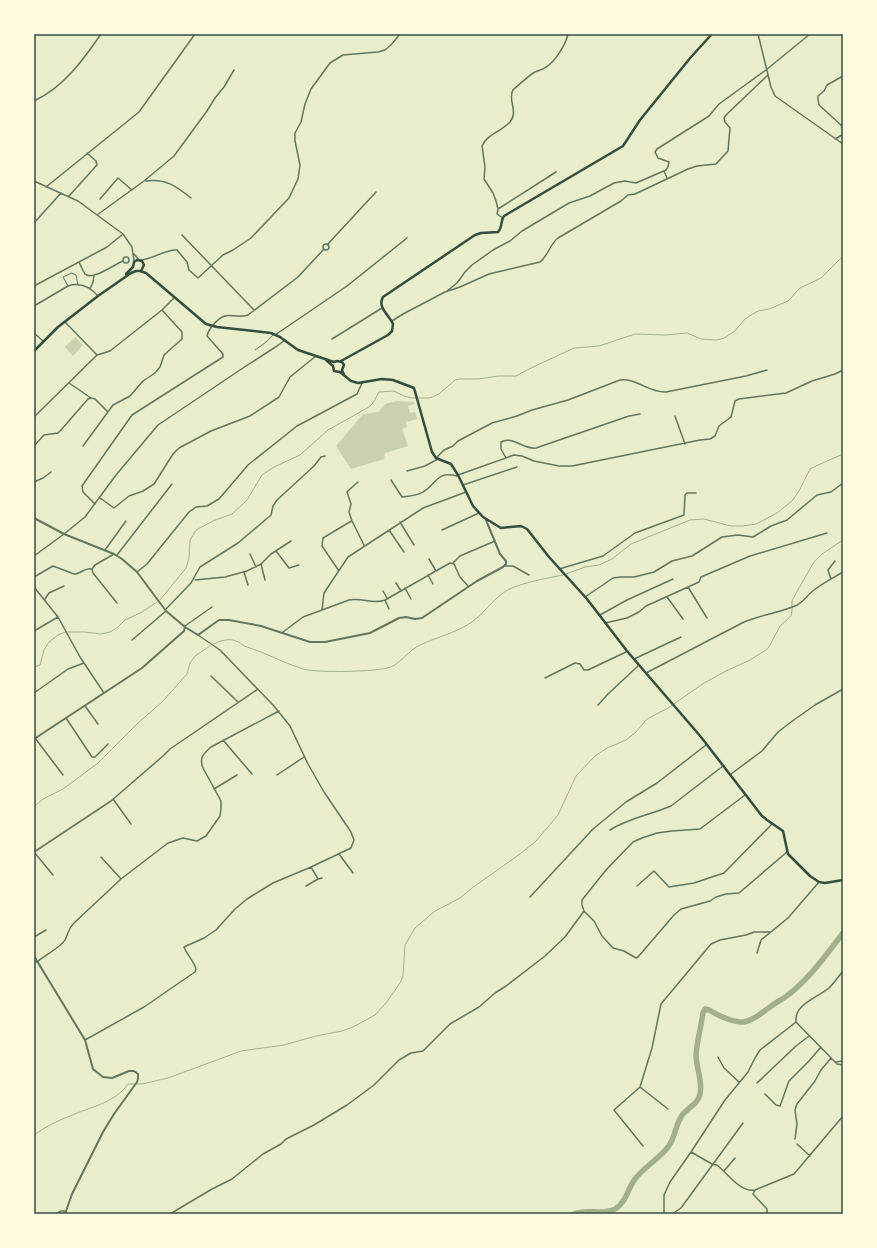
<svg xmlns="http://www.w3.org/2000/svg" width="877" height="1248" font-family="'PT Serif',serif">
<rect width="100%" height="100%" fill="#e9edc9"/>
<path fill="#cad2ad" d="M75,337L83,345L73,356L65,347Z
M396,401L414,402L415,404L408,406L410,413L415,412L417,419L406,422L407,427L402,429L408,446L385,453L384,459L351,469L336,446L363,414L378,412L385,404Z"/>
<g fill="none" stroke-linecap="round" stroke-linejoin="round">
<path stroke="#a3b18a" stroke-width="1" d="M566,574L585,567L599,565L612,559L631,544L690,520L704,519L731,526H743L756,524L762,521L777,513L792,501L799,491L810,469L816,466L843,454
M160,600L186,568L189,558L190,540L196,530L213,521L232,514L247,500L262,475L274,467L300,455L328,430L369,407L373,403L379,392L394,391L404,396L412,398H430L439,394L455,380L459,379H478L498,376H516L531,368L574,348L599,346L635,334L665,335L687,333L701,339L717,340L724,338L735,331L744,320L751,315L758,311L769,309L788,301L800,288L821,278L843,256
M214,644C224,638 236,638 244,646C265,652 283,663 303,669C317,673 378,672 391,667C402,662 409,650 420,645C437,637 456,633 472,622C484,614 491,601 503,593C514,584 548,578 563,575
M34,667L40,665L44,650L49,642L58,635L65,632H85L101,634L110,632L118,627L125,620L142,612L157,602
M34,807L43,799L63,789L98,763L137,724L162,702L187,674L190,663L195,656L210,646
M34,1135C45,1127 57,1121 70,1116C90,1107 115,1103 128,1084H142L168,1078L241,1051L284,1045L316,1036L342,1031L353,1027L375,1015L386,1003L400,983L403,976L405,945L415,928L435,911L460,898L472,888L520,854L536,841L558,815L576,776L595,756L607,748L626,740L636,732L647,719L668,708L704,683L726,671L750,660L766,650L769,647L780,626L791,616L792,610V601L795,595L814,562L822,554L843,540"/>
<path stroke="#a3b18a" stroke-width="5.5" d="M574,1214C587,1208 601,1216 615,1209C626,1203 628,1188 635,1179C644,1167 659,1159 668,1147C676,1137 675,1124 683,1114C689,1107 698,1104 700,1094C703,1081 696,1068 696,1055C697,1041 701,1027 703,1013L705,1009L709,1010C717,1015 734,1023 744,1022C755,1020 761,1013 770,1007C776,1002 782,1000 788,995C810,978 826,955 843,933"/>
<path stroke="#617663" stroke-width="1" d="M68,286L63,277L72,273L76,275L78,285
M255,350L265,343L273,335"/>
<path stroke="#617663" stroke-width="1.5" d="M758,34L771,87L775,96L843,144
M843,76L827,85L824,91L818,96V99L819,105L841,125L843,130
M34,101C64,87 83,60 101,34
M835,139L842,135L843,133
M664,171L667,178
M34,181L78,201L123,234L132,247L134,261
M146,181C165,178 176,186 191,198
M46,187L139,112L195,34
M69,196L97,165L96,161L87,153
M100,199L118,178L132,190
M498,209L556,172
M97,215L144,181L174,156L207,111L215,98L224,87L234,70
M503,218L497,214L498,209L496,201L493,193L484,179L485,167L482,146C487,134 501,132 510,122C519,111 507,99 513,90C516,87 531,74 535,72C538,70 543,70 546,67C555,62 566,44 568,34
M34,223L61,193
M182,235L254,310
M323 247a3 3 0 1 1 6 0a3 3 0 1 1-6 0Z
M327,245L376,192
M134,254L139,260
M123 260a3 3 0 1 1 6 0a3 3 0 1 1-6 0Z
M141,260C153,259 166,249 177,250L187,262L189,270L198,278L223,255L233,250L251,238L289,198L298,179L300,165L295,141V133L301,122L305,104L311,89L330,63L343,55L378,52L385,50L391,45L400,34
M79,262C81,266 83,271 85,274C92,281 115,264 123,261
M34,286L107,247L123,234
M90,289L93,282L94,276
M447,291L457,283L465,272L472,265L493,250L510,241L522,231L569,203L590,196L614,183L625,181L636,183L666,170L668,167L669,162L658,158L655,152L657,149L709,116L719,104L766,70L810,34
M34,306L68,286C80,282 90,287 98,296
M392,321L403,314L445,292L460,287L489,274L540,262C548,256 550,244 558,238L621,201L628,195L635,194L688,169L697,166L716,164L728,151L730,128L725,122L724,118L726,115L768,75
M65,322L97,355
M34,333L43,341
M275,335L347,286L407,238
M332,339L382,308
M69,383L91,398L95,399L107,411
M675,416L685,444
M34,417L97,355L110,351L162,310L174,298
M34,446L44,435L58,433L61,430L88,399L91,398
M83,446L113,405L130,396L143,381L155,373L160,367L164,355L182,339V332L162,310
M436,458L444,450L453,446L458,441L492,423L517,416L532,410L568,400L620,380C637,378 649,393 666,392L746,376L767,370
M506,458L501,449V442C513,435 523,450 536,448L629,416L640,414
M407,471L425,466L438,459
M458,475L514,455L522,456L534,461L559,466H572L700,440L710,439L715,436L719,426L731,417L735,401L739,399L786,393L812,381L835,374L843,370
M391,480L402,497C408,496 417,496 423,492C436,485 437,470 457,476
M34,482L43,478L51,472
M358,482L350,489L347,492L351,504L349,512L352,521L364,545
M463,485L517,467
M100,498L114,508L129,496L143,491L154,484L173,454L179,448L211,431L250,416L279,397L290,377L316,356
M95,504L83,492L82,486L132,415L223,357V354L207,336C208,331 210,329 213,325C227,308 232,320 248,315L298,277L324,249
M400,522L414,545
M389,530L404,552
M442,530L479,513
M105,550L126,521
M276,551L289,568L299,565
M114,554L95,565L92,569L93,573L117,603
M250,554L256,567
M117,555L172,484
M34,556L64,534L85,517L116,475L158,425L246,366L277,346L285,340
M429,559L436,571
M453,563L460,556L495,541
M261,564L265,580
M505,566H513L529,575
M559,569L603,556L635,533L684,515L685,495L687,493H696
M339,571L322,546L323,538L348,523L352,521
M137,572L147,564L189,512L196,507L207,506L219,499L248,465L297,426L357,394L362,383
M244,572L248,585
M428,575L433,584
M34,577L53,566L74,574C81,574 85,567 92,569
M831,579L828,570L835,561
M195,580L225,577L247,571L261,564L271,554L291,541
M396,583L401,591
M34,587L58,617L80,657L104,693
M688,587L707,618
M405,588L411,599
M383,591L387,598
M585,597L613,578L621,577H634L654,572L672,561L692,556L722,537L738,535L753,537L771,526L787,520L817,495L831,492L843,483
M667,597L683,619
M45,599L49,593L64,586
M385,600L389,609
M166,609L191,583L200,567L238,543L271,515L273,506L277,500L314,466L321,457L325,456
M322,610L324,593L348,557L423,508L466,492
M600,615L627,600L673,579
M605,623L627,618L639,612L646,606L699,582L701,577L750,556L827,533
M185,626L212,607
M34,631L58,617
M283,632L303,617L349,600C362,597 373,605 385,600L450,563L454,564L460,577L468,586
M132,640L166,611
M634,659L681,637
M646,673L744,622C761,615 778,613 795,606C803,603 807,595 814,590C823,583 833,578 843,572
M211,676L238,702
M545,678L575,663L580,664L584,670H588L626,652
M34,693L68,669L84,663
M598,705L608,694L639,665
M85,706L98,724
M66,718L92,757H95L108,744
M35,738L63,775
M223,740L252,774
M731,774L762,751L778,732L791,722L815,705L843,689
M277,775L304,757
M214,789L237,775
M113,799L131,824
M610,830C629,818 650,815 671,806L723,766
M34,852L111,801L163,756L170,749L258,689
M34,852L53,875
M339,854L353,873
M101,857L121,879
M318,879L322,878
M306,886L318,879L311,867
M637,886L654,871L669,887L694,883L724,873L772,824
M530,897L593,829L626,802L657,783L706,745
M584,911L594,921L602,936L613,948L624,951L636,958L638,957L674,915L681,909L710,901L716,897L726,894L739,893L787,852
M584,911L582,905V900L606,870L633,842L642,838L657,833L672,831L700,829L745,795
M34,937L46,930
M757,953L761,940L788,918L819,882
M34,962H37C44,956 61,947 65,940C69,933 67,930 74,923L121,879L168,843L183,838L197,841L206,836L220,816L221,808V801L203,768C199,758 203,754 211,747L279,711
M796,1022C794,1004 817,998 829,988C834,983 838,977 843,971
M85,1040L144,1007L195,972L196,969C194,961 187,955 184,947L204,938L216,930L235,909L247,899L273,883L311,867L351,848L354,840L351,832L324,792L308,764L290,726L274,706L220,650L198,635
M718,1057L724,1068L739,1082
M835,1062L843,1061
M757,1083L796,1046L809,1036
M640,1087L668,1109
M765,1094L776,1105L780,1106L789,1081L809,1061L821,1047
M795,1139L797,1124L795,1110L797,1104L815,1081L821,1070L831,1058
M797,1144L810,1156
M643,1146L614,1110L640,1087L652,1048L661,1004L711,944L720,940L746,935L754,932H770
M691,1152L712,1164L717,1165C727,1173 741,1193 755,1190L794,1174L843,1116
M724,1171L735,1158
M755,1190L753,1194L767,1209V1214
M56,1214L61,1211H65
M170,1214L212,1189L232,1179L263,1154L281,1144L286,1139L314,1125L347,1105L374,1085L399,1060L411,1053L423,1051L450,1024L479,1007L495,993L506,986L545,956L565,937L584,911
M664,1214V1195L670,1182L691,1152L725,1100L748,1072L755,1058L760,1050L796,1022L837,1064L843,1065
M672,1214L681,1208L743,1123"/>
<path stroke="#617663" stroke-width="2" d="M34,518L64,534L114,554L122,559L137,572L166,611L185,627L198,635L219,620H229L261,626L310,642H325L370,633L399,618L406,617L415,619L422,618L477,581L503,567L506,564V561L500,554L486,520
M34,739L142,668L184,631L185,627
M34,956L85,1040L93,1069L103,1077L112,1078L129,1071H134L138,1074V1079L137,1082L114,1114L103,1132L72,1194L65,1214"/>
<path stroke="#344e41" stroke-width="2.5" d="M140,271L146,273L206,324L217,327L271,333L280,337L298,350L334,362L337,361L342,362L344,365L342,370L344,375
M126,274L133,267
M34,351L58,327L98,296L131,273L136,271H141L144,265L142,261L137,260L134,262L133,267
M326,360L333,366L334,371L340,372L351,381L358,383L382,379L393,380L414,388L432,452L436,458L451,464L458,475L473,506L483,517L501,528L521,526L527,529L549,557L587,599L627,651L701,737L762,816L767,820L783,831L788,854L810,876L819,882L825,883L843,880
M341,361L388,335L392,331L393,324C389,315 377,307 383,297L475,235L481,233L498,232C503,227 500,221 504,216L623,146L640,120L691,57L712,34"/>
</g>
<rect width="877" height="1248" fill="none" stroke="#fefae0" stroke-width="70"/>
<rect x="35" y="35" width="807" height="1178" fill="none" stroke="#344e41" stroke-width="1.5"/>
</svg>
